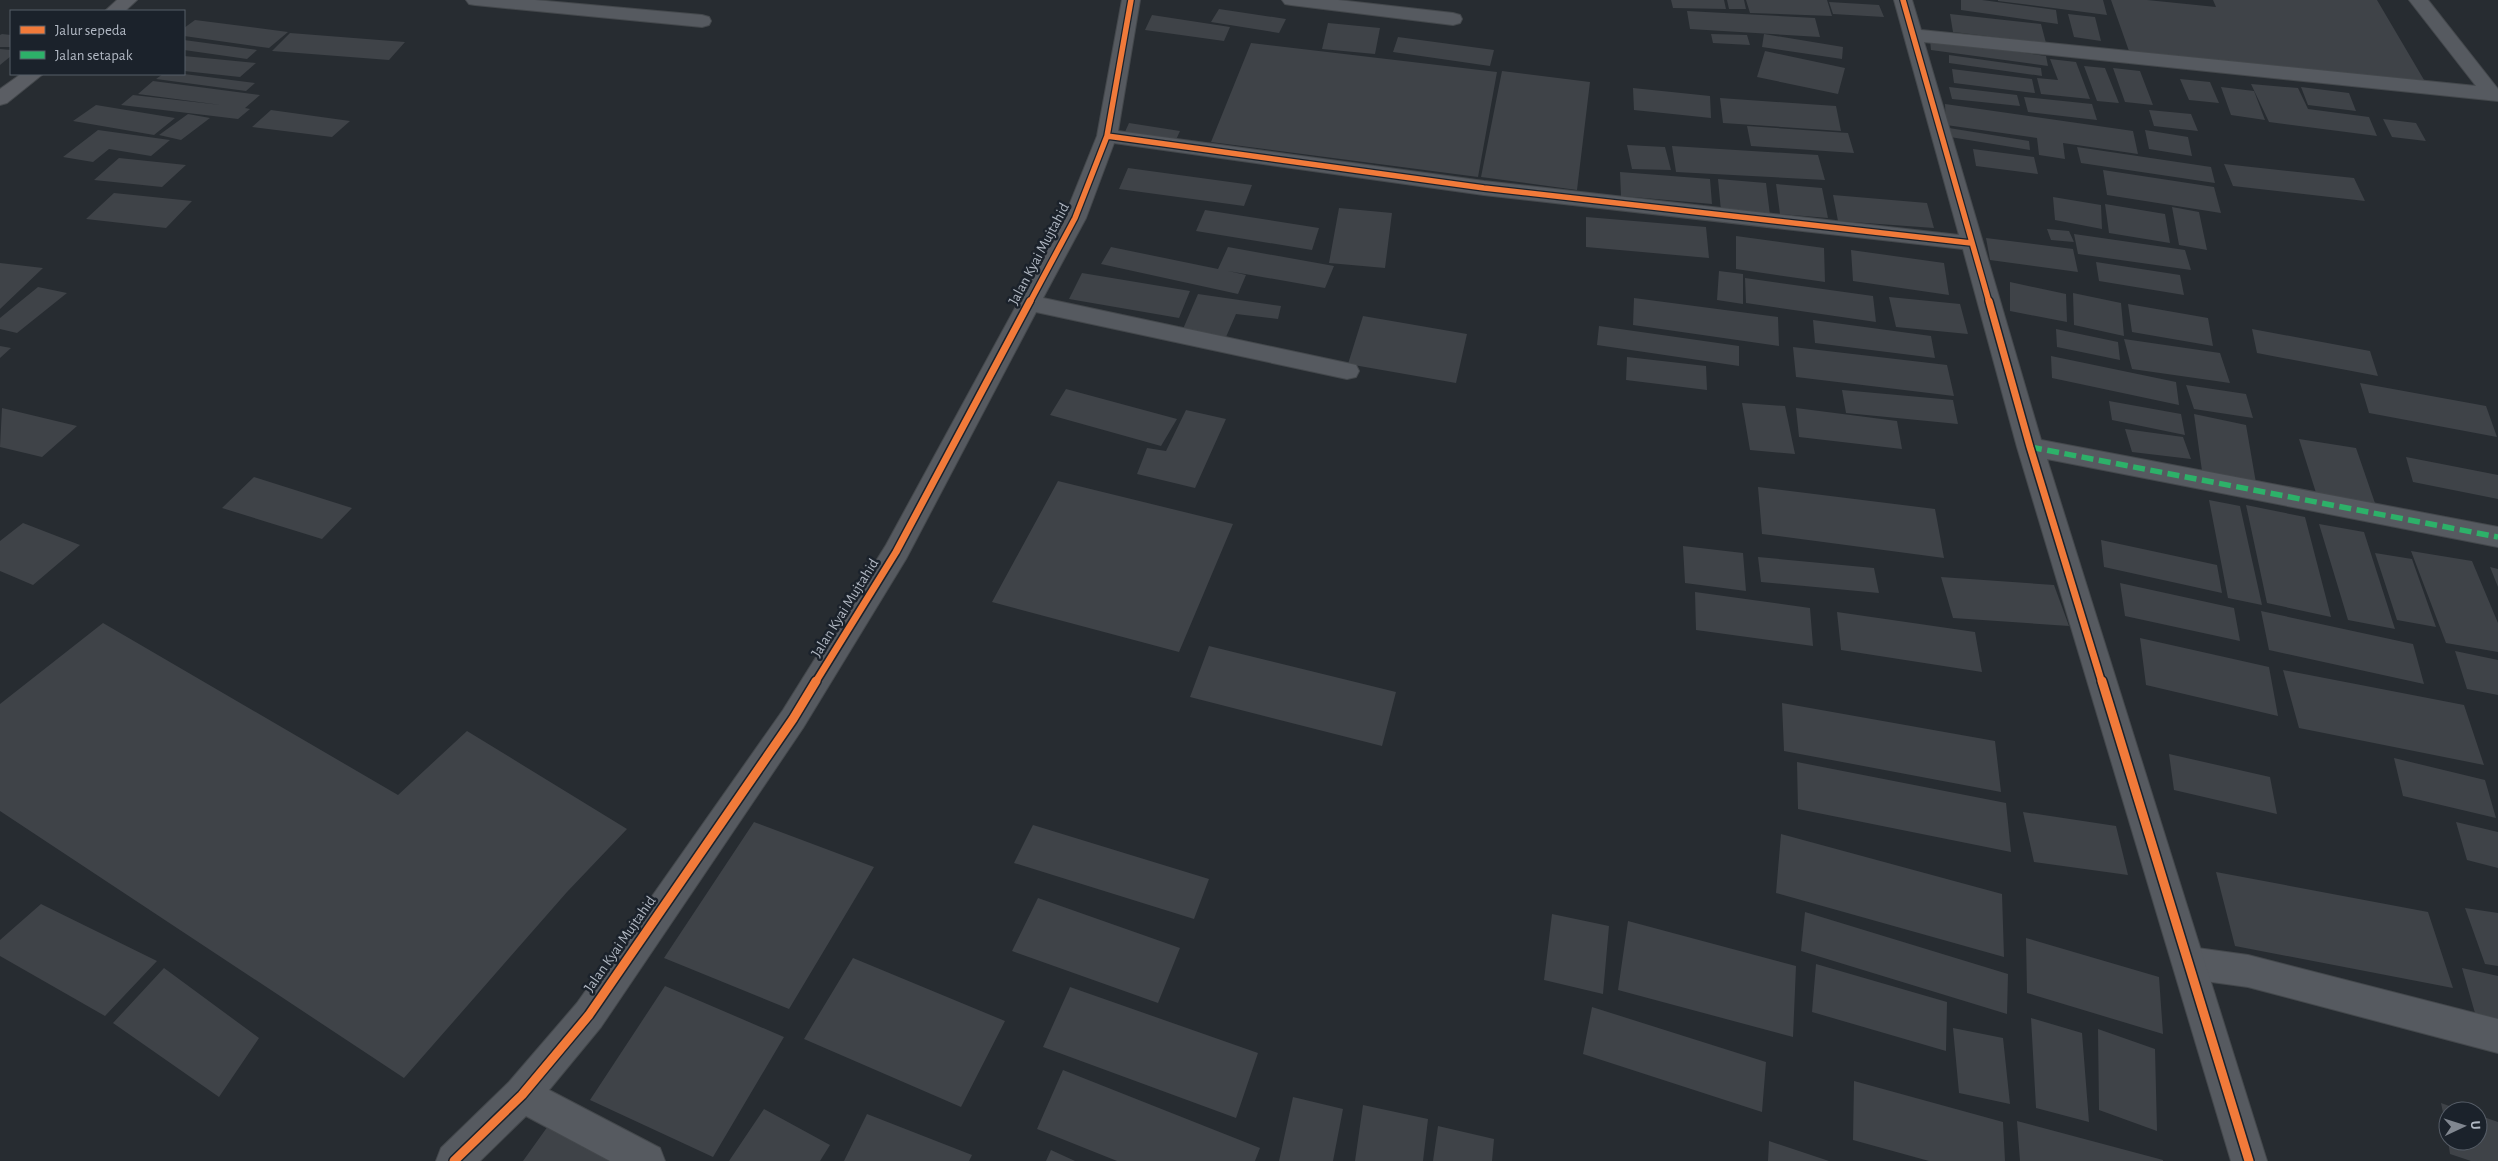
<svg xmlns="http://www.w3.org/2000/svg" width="2498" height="1161" font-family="'Alegreya Sans',sans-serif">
<rect width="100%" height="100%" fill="#272c31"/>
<path fill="#3f4348" d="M1671,0H1724L1726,9L1673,8Z
M1727,0H1744L1746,9H1729Z
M1746,0H1827L1832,16L1750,13Z
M1961,0H1982L2056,10L2058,24L1961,10Z
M1998,0H2103L2107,15L1998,1Z
M2111,0H2147L2216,7L2213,0H2377L2427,85L2130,54Z
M1829,2L1879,5L1884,17L1833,14Z
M1219,9L1286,19L1279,33L1211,22Z
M1687,11L1815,18L1820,37L1690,29Z
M1950,14L2041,24L2046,43L1953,32Z
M2068,14L2095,17L2101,41L2074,37Z
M1152,15L1230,27L1224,41L1145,30Z
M195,20L288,32L269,48L184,36V28Z
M1328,23L1380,28L1375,54L1322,49Z
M290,33L405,42L389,60L272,51Z
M2,34L11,35V47H0V35Z
M1711,34L1747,35L1750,45L1713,43Z
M1764,34L1843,47L1842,59L1762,47Z
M1398,37L1494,50L1490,66L1393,52Z
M184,40L257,50L247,59L184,50Z
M1930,40L2046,56L2048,66L1931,50Z
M1251,43L1497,72L1478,177L1211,142Z
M0,49L11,50V56L0,65Z
M1765,51L1845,68L1838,94L1757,77Z
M1949,55L2041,68L2042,76L1949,63Z
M184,56L256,63L240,77L184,71Z
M2050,59L2076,62L2090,99L2041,94L2037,78L2058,80Z
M2084,66L2105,68L2119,103L2097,101Z
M2113,68L2140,71L2153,105L2125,102Z
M1952,69L2032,79L2035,93L1954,83Z
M1502,71L1590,82L1577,190L1481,177Z
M163,74H184L255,83L246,91L156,79Z
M2180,79L2210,82L2219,103L2189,100Z
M153,81L260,95L245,108L250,109L238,119L121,105L133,95L221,105L138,94Z
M2251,84L2298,88L2308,109L2369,117L2377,136L2269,122Z
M1949,87L2017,95L2020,106L1952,99Z
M2221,87L2254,91L2265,120L2231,115Z
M2301,87L2349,93L2356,111L2308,105Z
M1633,88L1710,96L1711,118L1634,110Z
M2024,97L2092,104L2097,120L2028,112Z
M1720,98L1836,106L1841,131L1723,123Z
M1945,104L2133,131L2138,154L2063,143L2065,159L2039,155L2037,138L1946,125Z
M96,105L175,118L154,135L73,121Z
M271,110L350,121L332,137L252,127Z
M2149,110L2191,114L2198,131L2154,126Z
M188,114L210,118L181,140L159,135Z
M2383,119L2416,123L2426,141L2392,137Z
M1129,123L1180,131L1175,142L1124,134Z
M1747,126L1848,133L1854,153L1751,146Z
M1949,128L2029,141L2030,150L1950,137Z
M98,130L170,140L151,156L109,149L93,162L63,157Z
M2145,130L2188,137L2192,156L2149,149Z
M1627,145L1665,147L1671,170L1632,169Z
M1672,146L1818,155L1825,180L1676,172Z
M2077,147L2211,167L2215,183L2081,163Z
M1973,149L2034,157L2038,174L1976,166Z
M119,158L186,165L162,187L94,180Z
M2224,164L2354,178L2365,201L2233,186Z
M1128,168L1252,185L1244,206L1119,189Z
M2103,170L2214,187L2221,213L2107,195Z
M1620,172L1710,179L1712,204L1621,196Z
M1718,179L1766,183L1770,215L1721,211Z
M1776,184L1822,188L1828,218L1780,214Z
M114,193L192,201L166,228L86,219Z
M1833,195L1927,203L1934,228L1838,221Z
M2053,197L2101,205L2102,229L2055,220Z
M2105,204L2165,214L2170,243L2109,233Z
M2172,207L2199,212L2207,250L2179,245Z
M1339,208L1392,213L1385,268L1329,263Z
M1205,210L1319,228L1312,250L1196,231Z
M1586,217L1706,227L1709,258L1586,247Z
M2047,229L2069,231L2074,242L2051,240Z
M2074,234L2185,250L2191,270L2078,254Z
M1736,236L1824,248L1825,282L1736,269Z
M1986,238L2073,249L2078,272L1990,260Z
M1111,247L1218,269L1228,247L1334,266L1325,288L1228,271L1246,275L1238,294L1101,264Z
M1851,250L1944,263L1949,295L1853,281Z
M2096,262L2180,275L2184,295L2099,281Z
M0,263L43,268L0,309Z
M1719,271L1743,274V304L1717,300Z
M1082,273L1190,291L1179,318L1069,299Z
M1745,278L1873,296L1876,322L1746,303Z
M2010,282L2066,294L2067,322L2010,311Z
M38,287L67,293L17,333L0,329V318Z
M2073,293L2121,303L2124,336L2074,325Z
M1198,294L1281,306L1278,319L1236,314L1226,337L1183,329Z
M1889,297L1960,304L1968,334L1896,327Z
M1634,298L1778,317L1779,346L1633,325Z
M2128,304L2208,318L2213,346L2132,332Z
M1363,316L1467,334L1456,383L1348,364Z
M1813,320L1931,336L1935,358L1815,343Z
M1599,326L1739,346V366L1597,345Z
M2056,329L2118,342L2120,360L2057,347Z
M2252,329L2370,351L2378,376L2257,353Z
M2124,339L2220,353L2230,383L2132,369Z
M0,346L11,348L0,358Z
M1793,347L1947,365L1954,396L1796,377Z
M2051,356L2176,382L2179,405L2052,378Z
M1627,357L1706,366L1707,390L1626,380Z
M2360,383L2486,406L2497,437L2369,413Z
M2186,385L2246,394L2253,418L2194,409Z
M1066,389L1177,419L1161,446L1050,415Z
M1842,390L1953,400L1958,424L1846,413Z
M2109,401L2181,414L2185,435L2112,420Z
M1742,403L1785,406L1795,454L1750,450Z
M2,408L77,426L42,457L0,447Z
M1796,408L1897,421L1902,449L1799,437Z
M1186,410L1226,419L1195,488L1137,474L1147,448L1166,451Z
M2194,414L2246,425L2256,483L2202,471Z
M2125,429L2183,437L2191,459L2132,452Z
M2299,439L2356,448L2376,506L2317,496Z
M2406,457L2498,475V499L2413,482Z
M254,477L352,508L322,539L222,508Z
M1058,481L1233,524L1179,652L992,602Z
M1758,487L1935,509L1944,558L1762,534Z
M2209,500L2240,506L2262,605L2228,598Z
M2246,505L2305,517L2331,617L2267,603Z
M23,523L80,545L33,585L0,571V541Z
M2319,524L2364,532L2395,629L2348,620Z
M2101,540L2217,565L2222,593L2104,567Z
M1683,546L1743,553L1746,591L1685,583Z
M2411,551L2472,561L2498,623V652L2446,643Z
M2375,553L2412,559L2436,627L2397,620Z
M1758,557L1874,568L1879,593L1761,582Z
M2490,567L2498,569V587Z
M1941,577L2054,585L2069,626L1953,618Z
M2120,583L2234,608L2240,641L2125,616Z
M1695,592L1810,608L1813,646L1696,630Z
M2261,611L2413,644L2424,684L2269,650Z
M1837,612L1975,632L1982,672L1841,650Z
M103,623L398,795L467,731L627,829L567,892L404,1078L0,811V704Z
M2140,638L2269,667L2278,716L2146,685Z
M1209,646L1396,692L1382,746L1190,697Z
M2455,651L2498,660V695L2467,689Z
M2283,670L2464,705L2484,765L2299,728Z
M1782,703L1995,741L2001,792L1784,751Z
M2169,754L2270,777L2277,814L2174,790Z
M2394,758L2485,780L2496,818L2403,796Z
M1797,762L2006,803L2011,852L1798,809Z
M2023,812L2116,826L2128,875L2034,862Z
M754,822L874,867L789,1009L664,958Z
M2456,822L2498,832V868L2467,860Z
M1033,825L1209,879L1194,919L1014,863Z
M1781,834L2002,894L2004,957L1776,893Z
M2216,872L2428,912L2453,988L2235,946Z
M1038,898L1180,948L1158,1003L1012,951Z
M41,904L157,961L105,1016L0,956V940Z
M2465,908L2498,913V966L2485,964Z
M1805,912L2008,974L2007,1014L1801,951Z
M1552,914L1609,926L1603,994L1544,980Z
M1628,921L1796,966L1793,1037L1618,990Z
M2026,938L2159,977L2163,1034L2027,993Z
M853,958L1005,1021L961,1107L804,1039Z
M1816,964L1947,1002L1946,1051L1812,1012Z
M164,968L259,1038L219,1097L113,1023Z
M2462,968L2498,976V1031L2479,1027Z
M665,986L784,1037L713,1157L590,1100Z
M1070,987L1258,1053L1236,1118L1043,1047Z
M1592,1007L1766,1062L1762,1112L1583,1054Z
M2031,1018L2082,1033L2089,1122L2036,1108Z
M1953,1028L2003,1038L2010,1104L1959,1093Z
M2098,1029L2155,1049L2157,1131L2099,1110Z
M1063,1070L1260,1148L1255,1161H1117L1037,1129Z
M1854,1081L2003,1122L2005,1161H1929L1853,1140Z
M1293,1097L1343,1109L1333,1161H1279Z
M2441,1103L2463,1111H2448V1137Z
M1363,1105L1428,1119L1423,1161H1355Z
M764,1109L830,1145L820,1161H729Z
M867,1114L972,1155L969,1161H844Z
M2478,1115L2498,1122V1161H2471L2450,1154L2448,1141H2478Z
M553,1119L634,1161H523Z
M2017,1121L2163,1160V1161H2020Z
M1438,1126L1494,1139L1492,1161H1433Z
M1769,1141L1829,1161H1768Z
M1051,1150L1075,1161H1046Z"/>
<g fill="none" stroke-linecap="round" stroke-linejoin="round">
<g stroke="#44484c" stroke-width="2">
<path id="lane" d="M2190,947L2248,955L2498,1019V1053L2248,987L2190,979L2178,974L2173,963L2178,952Z"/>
</g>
<g stroke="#44484c" stroke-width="2">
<path id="street" d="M466,0H535L702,15L709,17L711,21L709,25L702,27L475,5L469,4Z
M1122,0H1140L1118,131L1484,181L1959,235L1894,0H1912L1921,30L2476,86L2409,0H2428L2498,89V101L1924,42L2041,440L2498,527V547L2047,459L2267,1161H2231L2017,447L1963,249L1484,195L1114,143L1086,218L1043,298L1347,363L1356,365L1359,371L1356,377L1347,379L1036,312L906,559L803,728L601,1027L549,1090L660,1148L665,1161H610L526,1116L480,1161H436L441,1148L509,1082L577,1003L783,710L886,545L1064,218L1097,136Z
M1282,0H1338L1453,13L1460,15L1462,19L1460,23L1453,25L1291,5L1285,4Z"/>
</g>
<g stroke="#44484c" stroke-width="2">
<path id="secondary" d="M117,0H137L125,11H105Z
M21,74H43L7,103L0,105V89Z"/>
</g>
<use href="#lane" fill="#565a60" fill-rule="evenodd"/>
<use href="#street" fill="#565a60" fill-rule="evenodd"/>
<use href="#secondary" fill="#5b5e64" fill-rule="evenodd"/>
<path stroke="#2db169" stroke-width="5.5" stroke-dasharray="12 5.5" stroke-linecap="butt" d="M2030,447L2498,537"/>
<g stroke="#1b222b" stroke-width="8">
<path id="cycleway-far2" d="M1903,0L1989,302
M1107,136L1484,188L1971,243
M1030,302L1075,218L1107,136L1131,0"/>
</g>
<g stroke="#1b222b" stroke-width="10">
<path id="cycleway-far1" d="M1989,301L2030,447L2102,683
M815,683L896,552L1030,301"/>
</g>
<g stroke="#1b222b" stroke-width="12">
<path id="cycleway" d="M2102,681L2249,1161
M454,1161L522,1095L589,1015L793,719L816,681"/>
</g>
<use href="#cycleway-far2" stroke="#f17a3a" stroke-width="5.5"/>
<use href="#cycleway-far1" stroke="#f17a3a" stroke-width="7"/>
<use href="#cycleway" stroke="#f17a3a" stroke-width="9"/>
</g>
<g text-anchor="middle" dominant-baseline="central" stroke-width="5" stroke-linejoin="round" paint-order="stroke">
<g font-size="15" fill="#b1b8c3" stroke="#1b222b">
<text transform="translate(1039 254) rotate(-62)">Jalan Kyai Mujtahid</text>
<text transform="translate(845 608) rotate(-58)">Jalan Kyai Mujtahid</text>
<text transform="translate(620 944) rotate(-55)">Jalan Kyai Mujtahid</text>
</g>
</g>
<rect x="10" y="10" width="175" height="65" fill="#1b222b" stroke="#575e68"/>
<rect x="20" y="26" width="25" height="8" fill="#f17a3a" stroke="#575e68"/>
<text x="55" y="35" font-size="15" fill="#b1b8c3">Jalur sepeda</text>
<rect x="20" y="51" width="25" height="8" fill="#2db169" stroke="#575e68"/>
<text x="55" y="60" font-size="15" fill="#b1b8c3">Jalan setapak</text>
<g transform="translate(2463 1126) rotate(86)"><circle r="24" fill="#1b222b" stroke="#575e68"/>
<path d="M0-4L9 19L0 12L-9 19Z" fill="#818790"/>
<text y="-8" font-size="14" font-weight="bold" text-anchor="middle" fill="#b1b8c3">U</text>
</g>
</svg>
